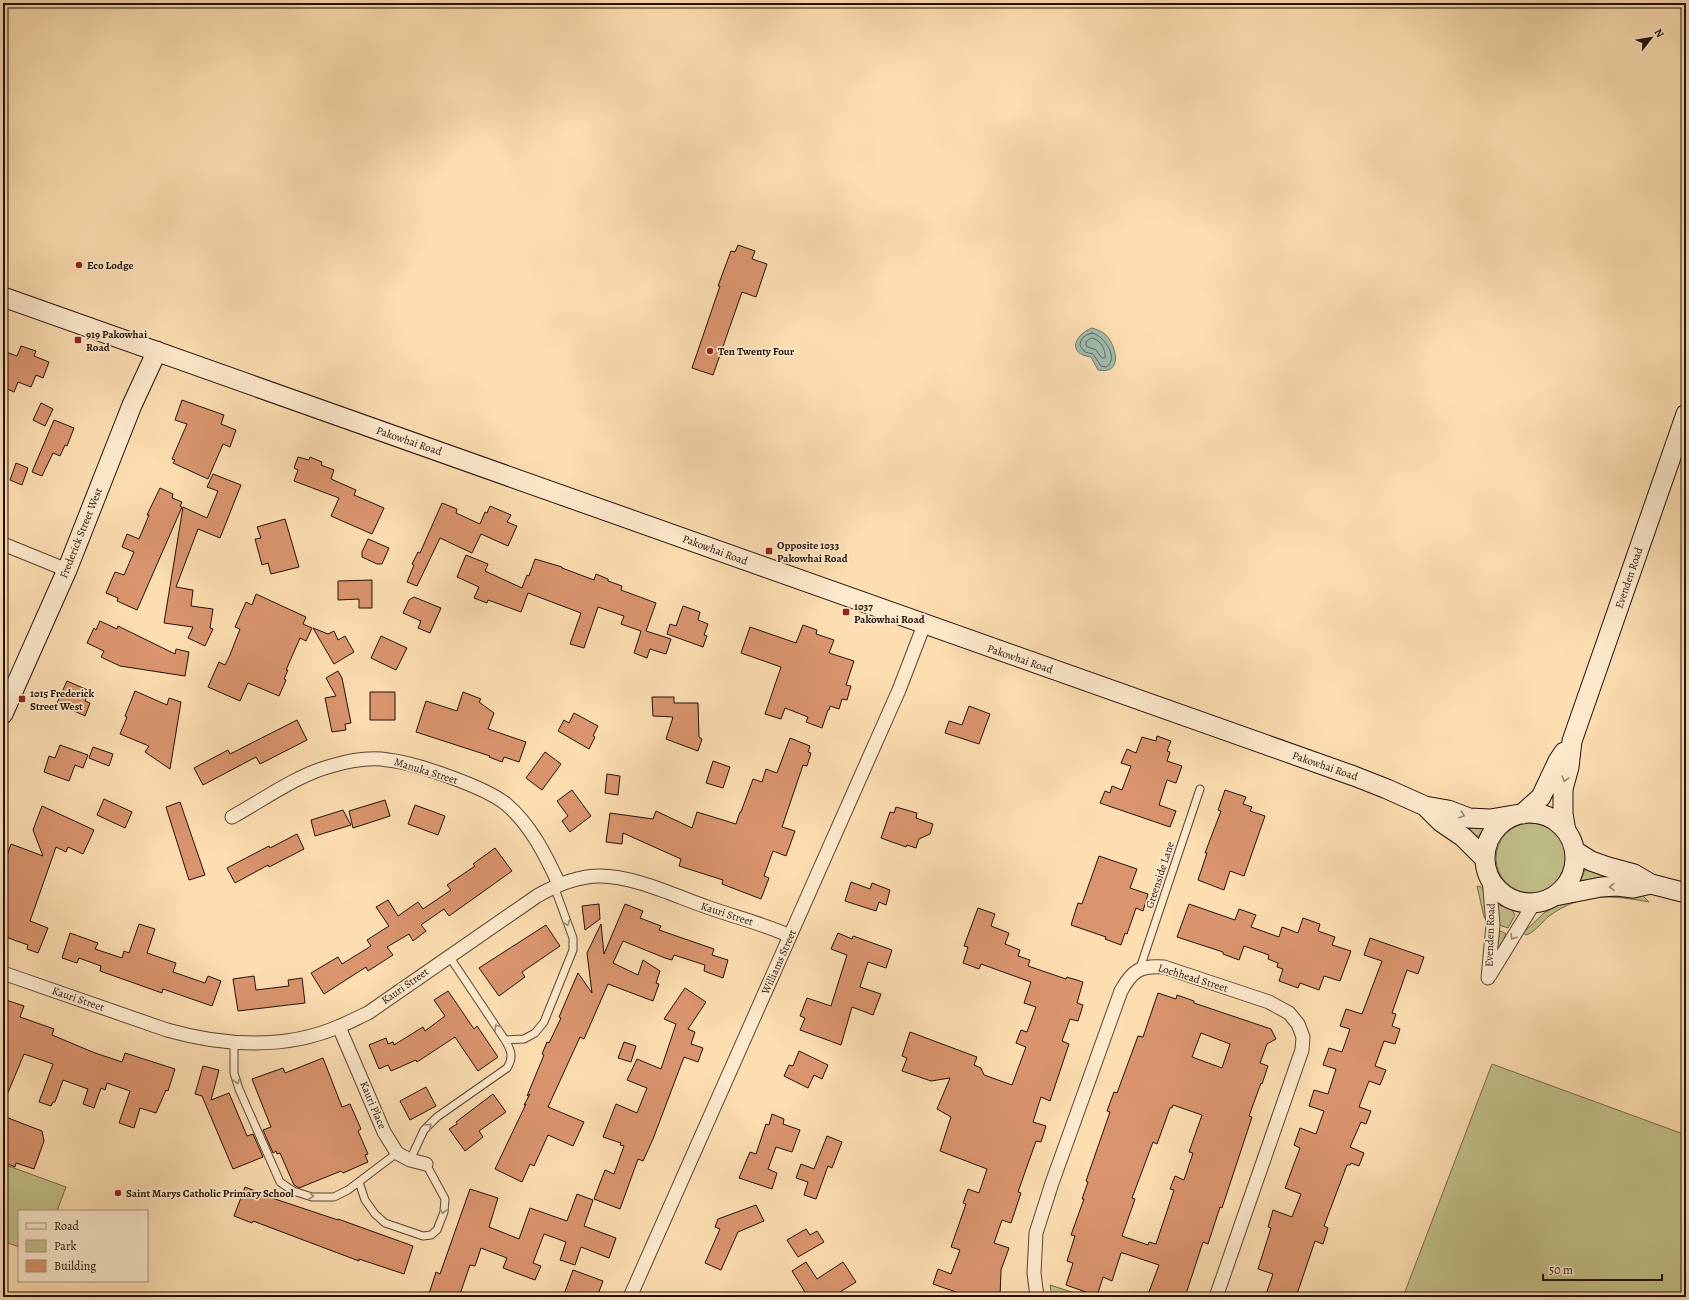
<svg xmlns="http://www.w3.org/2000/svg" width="1689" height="1300" font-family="Alegreya,serif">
<rect width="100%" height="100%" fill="#fcdeb1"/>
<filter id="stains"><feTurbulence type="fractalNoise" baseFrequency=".005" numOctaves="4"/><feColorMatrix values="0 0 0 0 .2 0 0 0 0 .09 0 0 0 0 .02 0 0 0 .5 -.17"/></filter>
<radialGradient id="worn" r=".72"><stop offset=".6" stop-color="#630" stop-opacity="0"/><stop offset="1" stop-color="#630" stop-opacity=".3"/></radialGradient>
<path fill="#c2c08a" stroke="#73684a" d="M1496 858a35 35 0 1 1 70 0a35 35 0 1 1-70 0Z
M1469,824L1486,825L1481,835L1474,837L1468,831Z
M1586,868L1629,879L1579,884Z
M1477,886L1481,887L1484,892L1487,920L1484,917Z
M1642,895L1649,902C1611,895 1583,892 1549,916C1542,922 1534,933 1526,935L1523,933L1544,913L1564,901L1577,897Z
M1499,905L1512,910L1515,915L1508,928L1499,925L1497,907Z
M1501,931L1506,934L1496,957L1498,932Z
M1492,1064L1686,1135V1297H1403Z
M3,1164L66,1187L57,1211H19V1247L3,1241Z
M1050,1285L1087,1297H1052Z"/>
<path fill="#9fbcae" stroke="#6e776c" d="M1092,328C1097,330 1102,331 1106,335C1117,347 1123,375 1098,370L1091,357C1067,354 1074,335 1092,328Z"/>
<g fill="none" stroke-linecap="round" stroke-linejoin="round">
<path stroke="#62665c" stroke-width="1" d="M1092,333C1104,335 1120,359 1106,367L1101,366L1093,354L1085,352L1080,346C1080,338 1085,335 1092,333Z
M1092,338C1101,340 1106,350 1105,358H1102L1096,350L1086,346V342Z"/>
</g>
<path fill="#da956e" stroke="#241009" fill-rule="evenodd" d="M738,245L755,251L752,259L767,264L756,297L742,292L713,375L692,368L720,286H718L731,251L735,252Z
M21,346L36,351L34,356L49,362L43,378L36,375L31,387L18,382L14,392L3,387V351L17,356Z
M182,400L224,415L221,424L236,430L230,447L223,444L208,479L173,463L175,460L172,459L187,424L175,420Z
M41,403L53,409L45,426L33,420Z
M54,420L74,428L67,446L65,445L60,456L53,453L42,476L32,472Z
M298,457L309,460L310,457L322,462L321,465L334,470L331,479L356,490L354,495L384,508L372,534L331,516L339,498L294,481L298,470L294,468Z
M16,463L28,468L22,485L10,480Z
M213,474L241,485L220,538L198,529L176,587L193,590L191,606L213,609L210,628L213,629L205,646L188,638L193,627L164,623L183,507L207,518L218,491L207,487Z
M160,488L173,494L172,498L182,502L180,506L182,507L137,610L117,601L118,598L106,593L115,572L124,575L134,552L122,547L127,534L139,539L149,515H147Z
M442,503L457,509L456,513L480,524L485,512L487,513L490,506L511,515L507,522L517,526L508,546L481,534L472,553L440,538L417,586L407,582L414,565L412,564L418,552L420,553Z
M285,519L299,567L271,574L268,563L262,565L255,539L261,538L257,527Z
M368,539L389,548L382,564H377L362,557V552Z
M466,555L488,564L485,571L522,588L527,575L529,576L535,559L562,567V568L594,580L596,574L608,579V581L622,586L621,590L656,603L646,631L671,639L666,654L650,649L647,658L634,653L641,631L621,624L624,616L598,607L584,648L570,644L581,613L528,593L521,612L488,600L487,603L474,598L479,587L457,577Z
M372,580V608H359V599L338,600V581Z
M256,594L306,617L303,624L312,628L306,641L300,638L286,670H288L284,679L286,680L279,696L248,683L240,701L208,687L219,662L225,665L230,655L240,629L235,627L246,602L252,605Z
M414,597L441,608L430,633L418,628L421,621L403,613L409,600Z
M683,606L700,612L698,620L708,624L704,635L707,636L703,647L667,634L670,624L676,626Z
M100,621L117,629L118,626L175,654L176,649L189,652L185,676L120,666L101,657L104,651L87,643L94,628L96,630Z
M803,625L817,630L816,634L834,640L829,653L854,661L846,685L851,686L847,700L842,699L839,709L830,706L829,710H828L822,728L806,722L808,717L785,708L781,719L765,714L781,667L741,653L750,627L796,643Z
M313,628L328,634L334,631L338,640L345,636L354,652L334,664Z
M381,636L407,648L396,670L371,658Z
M338,671L342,678L351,723L345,724L346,730L332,732L325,698L336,696L326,678Z
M67,681L90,691L85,701L90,703L85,716L57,703Z
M135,691L167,705L169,698L181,702L170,769L145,752L149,746L120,734L127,717L125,716Z
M370,692H395V720H370Z
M463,692L481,699L479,702L494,713L488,729L526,742L519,762L504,757L502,762L489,757L490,756L416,732L426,701L457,711Z
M652,697H674V703H698L699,737L702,739L698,751L666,739L673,717L653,716Z
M969,706L990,714L979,744L945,733L949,721L962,725Z
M574,713L598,726L593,736L595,737L589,749L558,731L564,720L569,723Z
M297,720L307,740L260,764L256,757L203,785L194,768L228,750L230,754Z
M1157,736L1171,741L1167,751L1170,752L1167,761L1182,766L1176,783L1167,780L1159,805L1176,811L1170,827L1100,803L1105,791L1110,793L1112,786L1122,790L1131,766L1121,763L1127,749L1136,753L1142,737L1156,741Z
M790,738L810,746L808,752L811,753L807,766L803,765L782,827L795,831L786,856L773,851L764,876L769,878L761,899L722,884L723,880L679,866L681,859L623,833L622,844L606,842L610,813L653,819L656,811L692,828L697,812L736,824L740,812H741L753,779L762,782L766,769L777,773Z
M60,745L88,755L83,768L75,765L69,781L44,772L49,756L55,758Z
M93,747L113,754L109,766L89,758Z
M545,752L561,764L542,790L526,778Z
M713,761L730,767L723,788L706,783Z
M607,774L620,776L618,795L605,793Z
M572,790L591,816L570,832L562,821L568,816L557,801Z
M1225,790L1246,797L1243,804L1252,807L1250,811L1265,816L1244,876L1230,871L1224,890L1198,880L1207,853H1205L1221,811L1218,810Z
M104,799L132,812L125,828L97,815Z
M385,800L390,816L353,828L349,811Z
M180,802L205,875L189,880L166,807Z
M415,805L445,816L438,835L408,824Z
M42,806L94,830L83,854L68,847L66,852L56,847L30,921L48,928L38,953L27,949L28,945L3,936V868L11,844L43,856L33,830Z
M896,807L917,813L916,818L933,824L930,834L919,839L916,848L907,845L906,847L881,838L890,812L894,813Z
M343,810L351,825L315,836L311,820Z
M297,834L304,849L269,867L268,865L235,883L227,868L269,846L270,848Z
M495,848L512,871L449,916L444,909L421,925L426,931L413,941L409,934L387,947L393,955L368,971L366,967L324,994L311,973L338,957L342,964L371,946L367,940L389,926L376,907L388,900L398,916L418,902L423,909L451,890L447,885L475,866L473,864Z
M1099,856L1137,869L1130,888L1148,894L1143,911L1136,908L1127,934L1125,933L1121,945L1105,939L1106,937L1071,925L1078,903L1082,904Z
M851,882L870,889L872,883L890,890L886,905L879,902L876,911L845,901Z
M599,904L600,919L585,930L582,906Z
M625,904L643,911L640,918L661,926L659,930L714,949L712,955L728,960L723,978L704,971L705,965L674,955L672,960L665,958L623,941L613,963L638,975L643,960L660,971L656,983L659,984L653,1001L608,984L584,1039L580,1037L548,1107L584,1122L573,1146L548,1135L534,1166L530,1164L522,1182L495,1169L526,1104L524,1105L530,1094L527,1096L544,1055L542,1054L547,1042L549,1043L561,1018L559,1017L578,973L592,993L587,953L601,924L604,954Z
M1189,904L1235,920L1239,909L1256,915L1251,927L1279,937L1282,927L1298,933L1303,918L1320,924L1318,931L1335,937L1332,945L1351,951L1340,981L1324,976L1319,990L1300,983L1298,988L1279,981L1283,969L1277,967L1278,963L1268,959L1269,955L1244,946L1239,960L1223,954V952L1177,937Z
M978,908L995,914L991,926L1009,933L1005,944L1020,950L1018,956L1030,960L1028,966L1066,979L1067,977L1083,982L1077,1003L1083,1005L1078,1021L1070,1019L1062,1041L1069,1044L1050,1101L1041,1097L1033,1122L1046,1126L1041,1142L1036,1141L1018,1192L1021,1193L1011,1223L1002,1220L994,1243L1009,1248L1001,1270L1000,1297H970L933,1284L938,1269L951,1274L960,1250L951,1247L966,1204L963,1203L968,1189L979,1193L987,1169L940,1151L951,1117L937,1109L950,1078L931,1081L902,1071L907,1058L902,1056L910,1032L977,1057L974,1065L981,1068L984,1075L1012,1085L1026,1047L1016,1043L1021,1030L1027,1032L1036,1007L1024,1003L1031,982L981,964L979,969L963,963L968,947L964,946Z
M139,924L155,929L147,953L176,963L173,972L205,983L208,976L221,981L212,1006L163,989L162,993L100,971L101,966L79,958L77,963L62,958L70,933L98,943L95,949L122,958L124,951L129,953Z
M546,925L560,946L522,972L525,977L499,996L479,968Z
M838,933L852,939L853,936L892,950L886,968L868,962L860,987L881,994L873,1015L852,1007L841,1045L800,1030L805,1018L800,1016L807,998L831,1006L847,955L831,949Z
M1370,938L1424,957L1418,974L1407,970L1392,1013L1396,1014L1392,1026L1400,1029L1395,1044L1384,1041L1375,1066L1386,1070L1380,1085L1369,1081L1359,1107L1371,1111L1366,1124L1361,1122L1350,1147L1364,1153L1359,1166L1351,1163L1350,1165H1347L1324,1226L1328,1228L1323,1244L1315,1241L1296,1297H1265L1273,1274L1258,1269L1271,1228L1268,1227L1273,1210L1292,1217L1301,1194L1285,1188L1300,1148L1294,1145L1300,1128L1316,1134L1324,1111L1309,1106L1314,1090L1328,1094L1336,1069L1323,1065L1329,1048L1342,1052L1350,1029L1340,1026L1346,1009L1362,1014L1382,961L1364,955Z
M254,976L256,990L289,986L288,980L302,978L305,1003L238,1011L233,979Z
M685,988L706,1002L688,1029L695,1032L691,1044L703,1048L698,1062L684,1057L653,1139L643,1161L638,1159L620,1209L594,1199L605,1170L614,1174L624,1146L620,1145L621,1143L603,1137L616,1104L637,1113L647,1088L627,1080L637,1059L661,1069L676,1024L664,1019Z
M448,991L474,1029L477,1026L498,1057L478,1071L455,1037L417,1062L416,1060L391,1071L388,1065L379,1069L369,1045L386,1038L388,1044L393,1042L394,1045L423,1027L425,1031L445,1016L434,1000Z
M1158,993L1176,999L1177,995L1194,1001V1003L1271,1029L1276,1039L1267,1044L1260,1063L1268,1066L1262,1084L1261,1083L1249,1116L1252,1117L1222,1208L1220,1207L1208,1244L1203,1242L1185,1297H1147L1159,1265L1123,1253H1121L1112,1281L1103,1277L1097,1296L1066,1285L1073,1263L1067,1261L1075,1236L1071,1235L1084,1199H1082L1088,1182L1086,1181L1110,1112L1107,1111L1114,1092L1117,1093L1138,1036L1143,1037ZM1201,1033L1230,1044L1222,1068L1192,1057ZM1173,1105L1202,1115L1189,1152L1193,1153L1184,1180L1175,1176L1170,1189L1174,1190L1156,1244L1149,1242L1148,1245L1122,1236L1135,1199L1132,1198L1153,1142L1157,1144L1170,1108H1172Z
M3,999L24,1006L20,1017L54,1029L52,1035L95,1053L122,1062L125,1053L175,1069L168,1091L166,1090L156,1113L140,1108L134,1128L119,1123L130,1091L107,1083L105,1090L101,1088L94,1108L83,1104L88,1089L63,1080L55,1102H53L51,1106L39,1102L53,1064L24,1054L4,1102L3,1101Z
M624,1042L636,1046L631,1062L618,1058Z
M799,1051L828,1065L822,1079L814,1075L808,1088L784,1076L789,1065L793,1066Z
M323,1058L342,1107L350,1104L361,1129L358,1131L368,1154L365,1155L368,1162L343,1173L341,1171L299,1188L294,1185L280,1153L277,1154L276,1151L273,1153L263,1130L271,1127L252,1079L283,1068L285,1073Z
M203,1066L219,1070L211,1100L229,1093L247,1136L253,1134L263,1157L233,1169L202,1096L195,1094Z
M426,1087L436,1106L410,1120L400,1101Z
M493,1094L506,1112L479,1131L483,1137L465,1151L449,1129L457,1124L456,1122Z
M772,1114L784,1119L783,1124L800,1130L792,1152L776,1147L768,1169L777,1173L772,1189L739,1178L750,1152L756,1154L766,1124L769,1125Z
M3,1116L42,1131L44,1141L34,1169L16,1163L15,1167L3,1162Z
M827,1136L842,1142L832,1168L828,1166L816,1199L804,1195L808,1182L796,1178L801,1164L814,1169Z
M245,1187L263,1194V1195L338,1220V1219L413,1246L404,1274L359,1259V1261L253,1221L252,1223L234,1216Z
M470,1189L498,1198L489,1227L519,1239L530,1208L567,1221L577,1194L593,1200L584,1226L616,1238L609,1258L581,1247L575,1265L560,1260L566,1242L544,1234L533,1263L541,1266L535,1280L503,1268L507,1258L481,1248L475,1266L470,1265L459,1297H428L436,1272L440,1274Z
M756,1205L764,1221L738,1232L721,1270L705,1263L720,1229L715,1227L718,1219Z
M806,1229L810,1235L817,1231L824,1242L798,1257L787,1240Z
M806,1262L817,1279L843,1262L856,1282L832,1297H808L792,1271Z
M573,1270L603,1281L597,1297H563Z"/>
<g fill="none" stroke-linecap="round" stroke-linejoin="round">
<g stroke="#5a4433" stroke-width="9">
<path id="lane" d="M1140,968L1200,789
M505,1040L524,1039L535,1033L544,1022L573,950V938L554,886
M234,1043V1073L239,1089L280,1182L293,1191L312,1197H334L348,1190L397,1153
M410,1160L424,1130L437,1117L507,1068C514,1057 511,1050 505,1040L449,956
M359,1182L365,1200L375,1214L385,1223L423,1236L431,1235L437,1230L444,1212L445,1199L426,1164"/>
</g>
<g stroke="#5a4433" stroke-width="15">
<path id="street" d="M3,544L67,570
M232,817C263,800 297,775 331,766C348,761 371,757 388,760C416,763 485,787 506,804C531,825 546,856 559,884
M3,973L167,1030C223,1046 286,1050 340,1026C350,1022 359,1017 368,1013L537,896C556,885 577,876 600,876C634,876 675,896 707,907C735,917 764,924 790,936
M1490,975L1534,903
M1488,978L1493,925L1489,877
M339,1027L384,1132L397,1153L410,1160L426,1164
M630,1297L899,690L924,625
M1037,1297L1034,1273L1036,1233L1052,1183L1121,991C1132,971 1140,965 1164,967L1269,1002L1289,1013L1298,1024L1303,1037L1302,1050L1216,1297"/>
</g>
<g stroke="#241009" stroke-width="21">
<path id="secondary" d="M3,297C454,456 903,619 1354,776L1387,789L1425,806L1448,810L1469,818L1490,819L1520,814
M3,714L67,570L132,405L157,351
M1425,806L1441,822L1463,837L1485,859
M1485 858a45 45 0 1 1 90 0a45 45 0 1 1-90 0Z
M1522,814L1541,797L1558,761L1564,752
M1566,831L1563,814V789L1569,767L1572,741L1686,414
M1575,851L1591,861L1608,867L1634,874L1651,884L1686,893
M1555,896L1601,887L1617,886L1633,888L1651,884"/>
</g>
<use href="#lane" stroke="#fdeacc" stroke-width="7"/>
<use href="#street" stroke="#fdeacc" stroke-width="13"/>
<use href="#secondary" stroke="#fdeacc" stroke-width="19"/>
</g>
<defs><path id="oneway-chevron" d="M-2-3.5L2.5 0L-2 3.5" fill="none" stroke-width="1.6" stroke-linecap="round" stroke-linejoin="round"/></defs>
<g stroke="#9b8874">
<use href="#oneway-chevron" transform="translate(1565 779) rotate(105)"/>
<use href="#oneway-chevron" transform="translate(1462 815) rotate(19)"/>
<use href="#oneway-chevron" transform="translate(1612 887) rotate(178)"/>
<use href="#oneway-chevron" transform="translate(567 923) rotate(70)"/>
<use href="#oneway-chevron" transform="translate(1513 937) rotate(122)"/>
<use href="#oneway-chevron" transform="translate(497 1027) rotate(-124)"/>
<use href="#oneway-chevron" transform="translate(237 1081) rotate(73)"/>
<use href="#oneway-chevron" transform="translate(429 1126) rotate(-46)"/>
<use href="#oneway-chevron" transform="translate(311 1196) rotate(9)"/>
<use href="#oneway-chevron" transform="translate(443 1211) rotate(102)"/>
</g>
<g fill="#8f2418" stroke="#fdeacc" stroke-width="1.5">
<circle cx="79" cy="265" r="4"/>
<rect x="74" y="336" width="8" height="8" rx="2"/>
<circle cx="710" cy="351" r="4"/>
<rect x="765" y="547" width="8" height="8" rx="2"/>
<rect x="842" y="608" width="8" height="8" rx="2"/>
<rect x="18" y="695" width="8" height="8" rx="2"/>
<circle cx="118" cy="1193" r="4"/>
</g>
<g text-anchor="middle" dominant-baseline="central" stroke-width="3.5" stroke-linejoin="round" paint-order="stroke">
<g font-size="11" font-weight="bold" fill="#241009" stroke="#fdeacc" text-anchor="start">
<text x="87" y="265">Eco Lodge</text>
<text x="86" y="334">919 Pakowhai<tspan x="86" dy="13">Road</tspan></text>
<text x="718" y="351">Ten Twenty Four</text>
<text x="777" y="545">Opposite 1033<tspan x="777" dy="13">Pakowhai Road</tspan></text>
<text x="854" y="606">1037<tspan x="854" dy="13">Pakowhai Road</tspan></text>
<text x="30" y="693">1015 Frederick<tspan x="30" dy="13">Street West</tspan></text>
<text x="126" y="1193">Saint Marys Catholic Primary School</text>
</g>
<g font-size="11" fill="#241009" stroke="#fdeacc">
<text transform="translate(409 441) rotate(19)">Pakowhai Road</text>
<text transform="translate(81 533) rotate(-68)">Frederick Street West</text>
<text transform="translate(715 550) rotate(20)">Pakowhai Road</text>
<text transform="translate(1629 578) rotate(-71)">Evenden Road</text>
<text transform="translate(1020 659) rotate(19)">Pakowhai Road</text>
<text transform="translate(1325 766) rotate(19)">Pakowhai Road</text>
<text transform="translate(426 771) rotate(17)">Manuka Street</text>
<text transform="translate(1160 875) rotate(-72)">Greenside Lane</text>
<text transform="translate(727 914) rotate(18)">Kauri Street</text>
<text transform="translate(1490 935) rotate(-88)">Evenden Road</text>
<text transform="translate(779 962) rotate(-66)">Williams Street</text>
<text transform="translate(1193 978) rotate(17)">Lochhead Street</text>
<text transform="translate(405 986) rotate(-35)">Kauri Street</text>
<text transform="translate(78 999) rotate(19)">Kauri Street</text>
<text transform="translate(373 1105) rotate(67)">Kauri Place</text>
</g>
</g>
<rect width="1689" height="1300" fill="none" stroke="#fcdeb1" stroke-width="16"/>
<rect x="4" y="4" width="1681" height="1292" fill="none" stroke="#241009" stroke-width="2"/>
<rect x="8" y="8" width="1673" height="1284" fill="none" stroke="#241009"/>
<rect x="18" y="1210" width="130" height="72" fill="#fdeacc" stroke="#a6937e"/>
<rect x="26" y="1223" width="20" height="6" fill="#fdeacc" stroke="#a6937e"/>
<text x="54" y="1230" font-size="12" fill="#241009">Road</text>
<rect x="26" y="1240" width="20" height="12" fill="#c2c08a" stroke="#a6937e"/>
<text x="54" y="1250" font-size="12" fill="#241009">Park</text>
<rect x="26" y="1260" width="20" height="12" fill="#da956e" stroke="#a6937e"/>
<text x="54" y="1270" font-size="12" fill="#241009">Building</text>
<g transform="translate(1651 38) rotate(59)" stroke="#fdeacc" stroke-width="3" paint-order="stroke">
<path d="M0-3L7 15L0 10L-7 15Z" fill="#241009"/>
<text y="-6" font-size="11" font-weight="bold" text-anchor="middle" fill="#241009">N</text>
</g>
<path d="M1543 1274v6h119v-6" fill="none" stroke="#241009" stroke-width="2"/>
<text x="1549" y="1274" font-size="12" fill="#241009" stroke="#fdeacc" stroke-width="3" paint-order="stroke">50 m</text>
<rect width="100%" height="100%" filter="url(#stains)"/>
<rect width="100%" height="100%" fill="url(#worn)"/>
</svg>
